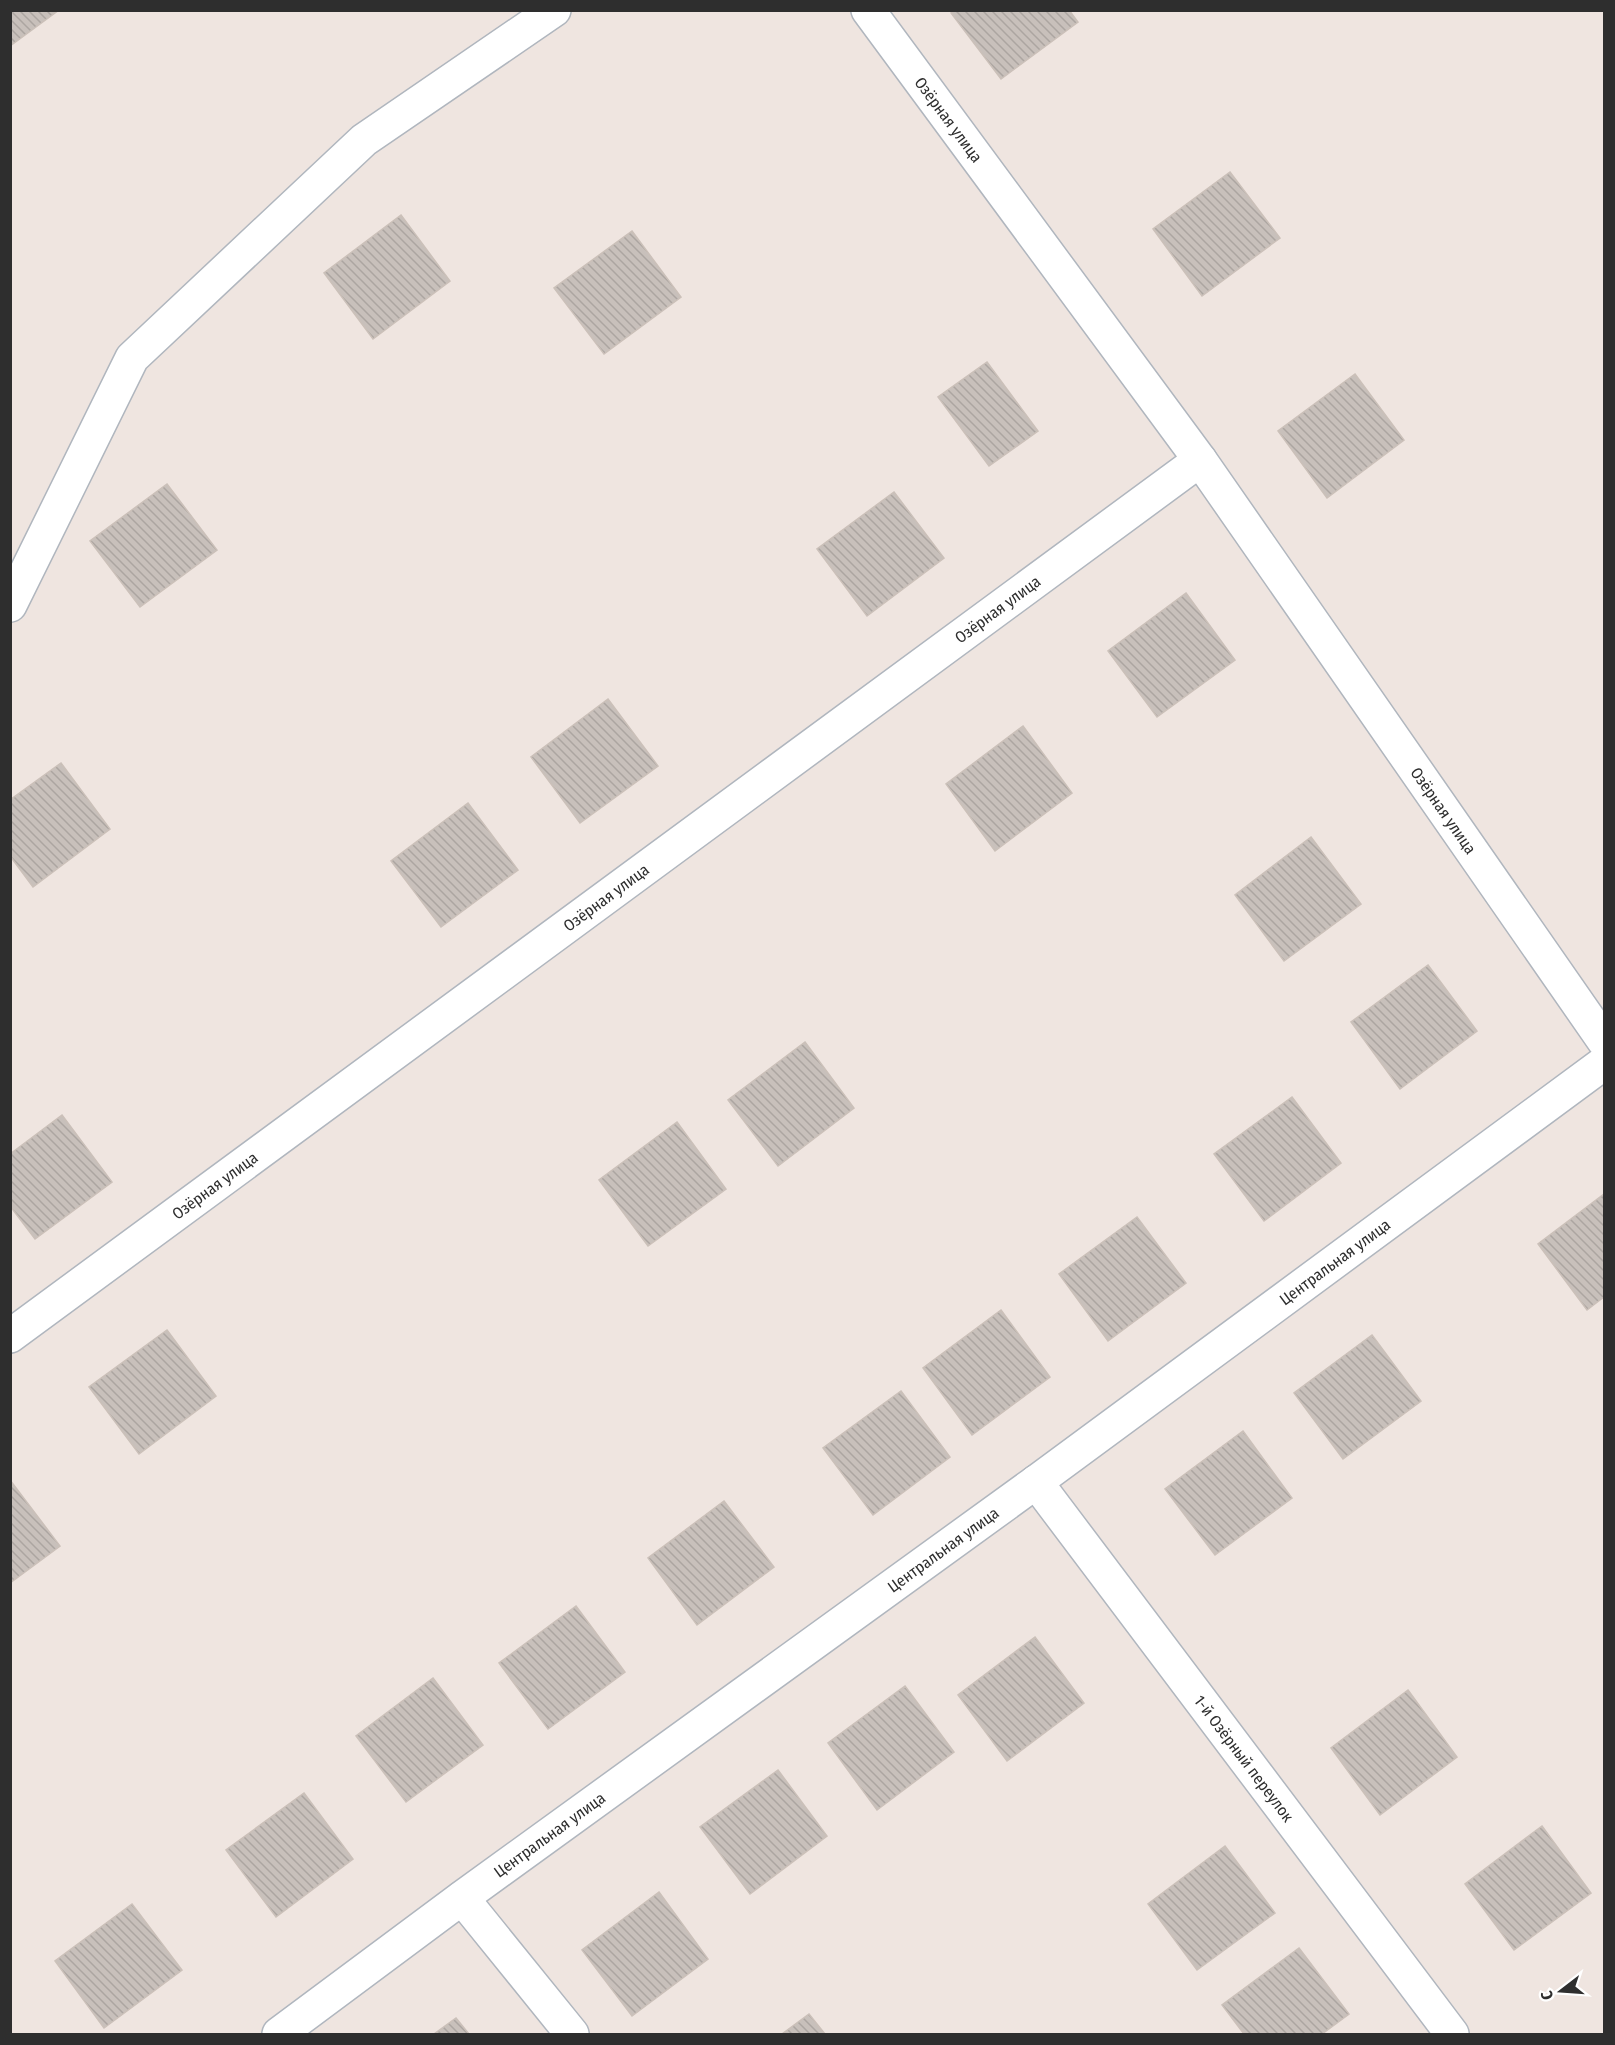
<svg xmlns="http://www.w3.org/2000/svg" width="1615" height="2045" font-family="'Fira Sans Condensed',sans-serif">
<defs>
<pattern id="building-back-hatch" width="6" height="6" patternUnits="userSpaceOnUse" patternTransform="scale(1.5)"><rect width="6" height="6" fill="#c8c0bb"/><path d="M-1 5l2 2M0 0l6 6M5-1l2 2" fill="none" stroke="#aca5a1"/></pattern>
</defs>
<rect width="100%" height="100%" fill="#efe5e0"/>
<path fill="url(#building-back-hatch)" stroke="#cbc0b9" stroke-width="1.5" d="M10,10H59L10,46Z
M955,10H1069L1078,22L1001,79L951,13Z
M1230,172L1280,238L1202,296L1153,229Z
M401,215L450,281L373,339L324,273Z
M632,231L681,297L604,354L554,288Z
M987,362L1038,431L989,466L938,397Z
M1355,374L1404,440L1327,498L1278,431Z
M167,484L217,550L140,607L90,541Z
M894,492L944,558L867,616L817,549Z
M1186,593L1235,660L1157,717L1108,651Z
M608,699L658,766L580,823L531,757Z
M1023,726L1072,793L995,851L946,784Z
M61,763L110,829L33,887L10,856V800Z
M468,803L518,870L441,927L391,861Z
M1311,837L1361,904L1284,961L1235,895Z
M1428,965L1477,1031L1400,1089L1351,1022Z
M805,1042L854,1108L778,1166L728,1100Z
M1292,1097L1341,1163L1264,1221L1214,1154Z
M62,1115L112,1182L35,1239L10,1206V1154Z
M677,1122L726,1189L648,1246L599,1180Z
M1604,1194V1297L1587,1310L1538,1244Z
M1137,1217L1186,1283L1108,1341L1059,1274Z
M1001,1310L1050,1377L972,1435L923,1368Z
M167,1330L216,1396L139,1454L89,1387Z
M1372,1335L1421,1401L1343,1459L1294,1393Z
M901,1391L950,1457L873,1515L823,1448Z
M1243,1431L1292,1498L1215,1555L1165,1489Z
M10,1480L60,1546L10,1583Z
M724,1501L774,1567L697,1625L648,1558Z
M576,1606L625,1672L548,1729L499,1663Z
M1035,1637L1084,1703L1007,1761L958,1695Z
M433,1678L483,1745L406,1802L356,1736Z
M905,1686L954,1752L877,1810L828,1743Z
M1408,1690L1457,1757L1380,1815L1331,1748Z
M778,1770L827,1836L750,1894L700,1827Z
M304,1793L353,1859L276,1917L226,1850Z
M1542,1826L1591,1893L1514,1950L1465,1884Z
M1225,1846L1275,1913L1197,1970L1148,1904Z
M659,1892L708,1959L632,2016L582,1950Z
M132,1904L182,1970L104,2028L55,1961Z
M1299,1948L1349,2014L1322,2034H1244L1222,2005Z
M809,2014L825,2034H782Z
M456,2018L469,2034H434Z"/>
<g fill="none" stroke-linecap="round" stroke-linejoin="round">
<g stroke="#b0b6be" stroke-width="36">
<g id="minor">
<path id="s1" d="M868,10L1200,460L1604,1041"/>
<path d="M10,605L132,358L364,140L554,10"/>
<path id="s2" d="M10,1336L1200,460"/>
<path id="s3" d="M1036,1482L1452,2034"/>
<path d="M462,1898L572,2034"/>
<path id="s4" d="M279,2034L463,1897L1036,1482L1604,1063"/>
</g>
</g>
<use href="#minor" stroke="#fff" stroke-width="33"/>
</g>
<g text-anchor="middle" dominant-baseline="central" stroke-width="4.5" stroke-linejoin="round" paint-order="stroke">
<g font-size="16" fill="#2e2e2e" stroke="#fff">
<text stroke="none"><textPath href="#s1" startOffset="136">Озёрная улица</textPath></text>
<text stroke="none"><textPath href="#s2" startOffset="1226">Озёрная улица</textPath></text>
<text stroke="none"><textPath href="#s1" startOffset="986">Озёрная улица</textPath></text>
<text stroke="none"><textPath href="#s2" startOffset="740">Озёрная улица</textPath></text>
<text stroke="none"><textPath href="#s2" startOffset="254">Озёрная улица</textPath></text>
<text stroke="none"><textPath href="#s4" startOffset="1308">Центральная улица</textPath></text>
<text stroke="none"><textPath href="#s4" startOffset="822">Центральная улица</textPath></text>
<text stroke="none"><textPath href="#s3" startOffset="346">1-й Озёрный переулок</textPath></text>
<text stroke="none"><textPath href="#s4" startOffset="336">Центральная улица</textPath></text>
</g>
</g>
<rect width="1615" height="2045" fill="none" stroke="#2e2e2e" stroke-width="24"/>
<g transform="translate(1561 1991) rotate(253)" stroke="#ffffff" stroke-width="4.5" paint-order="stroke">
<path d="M0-4.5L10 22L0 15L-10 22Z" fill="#2e2e2e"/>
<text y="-9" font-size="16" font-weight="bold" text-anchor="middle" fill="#2e2e2e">С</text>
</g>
</svg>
